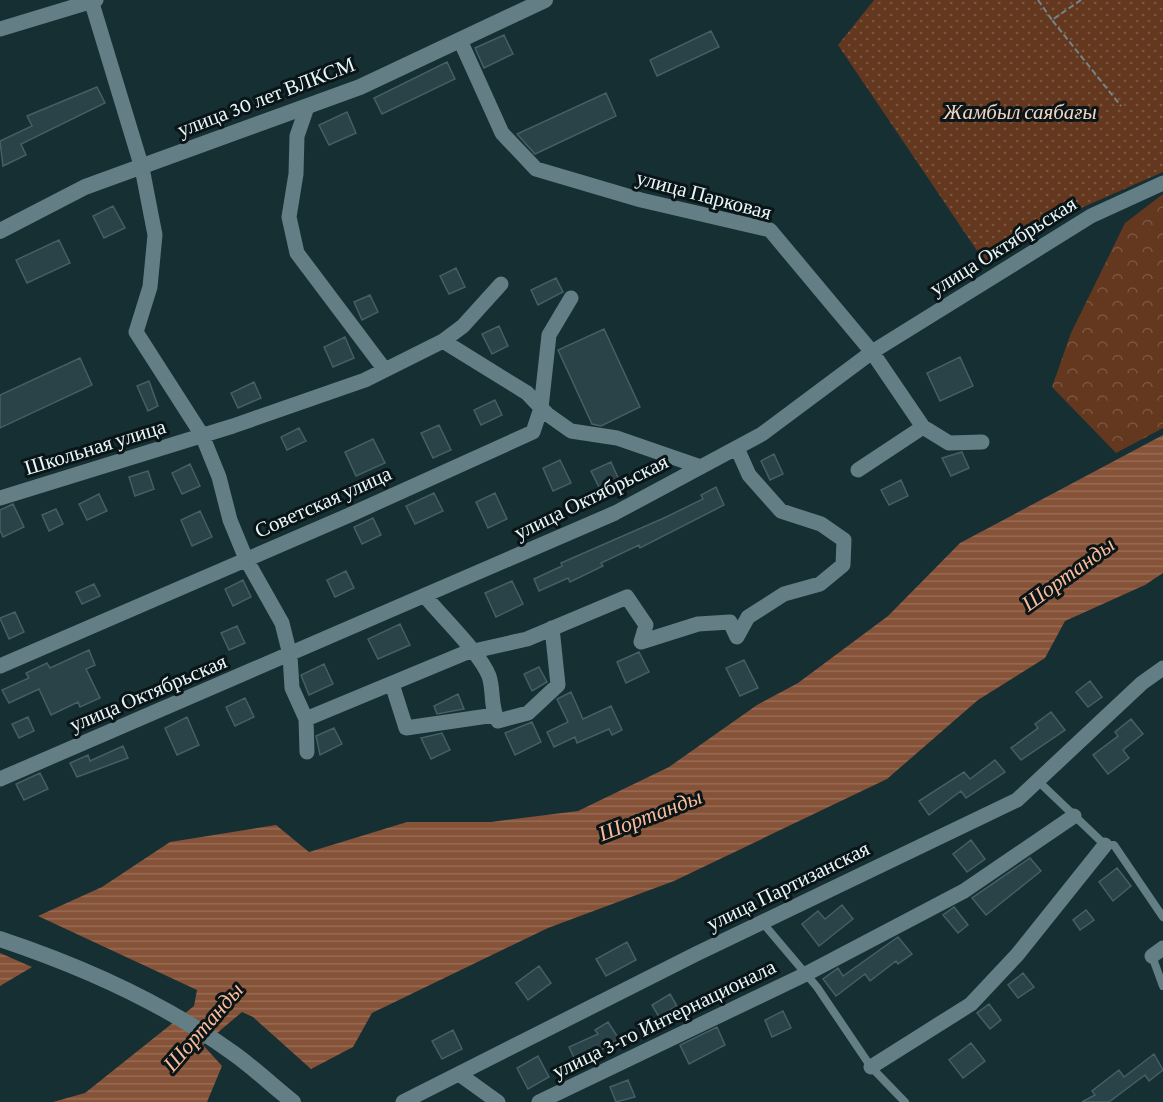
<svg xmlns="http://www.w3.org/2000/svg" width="1163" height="1102" font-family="'Crimson Pro',serif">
<defs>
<pattern id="grass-dots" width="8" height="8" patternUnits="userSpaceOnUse" patternTransform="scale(1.5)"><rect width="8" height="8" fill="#64371f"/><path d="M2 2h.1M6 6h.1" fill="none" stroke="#7a5540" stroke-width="1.8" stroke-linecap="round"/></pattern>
<pattern id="forest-crowns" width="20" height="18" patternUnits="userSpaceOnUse" patternTransform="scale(1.5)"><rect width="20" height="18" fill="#64371f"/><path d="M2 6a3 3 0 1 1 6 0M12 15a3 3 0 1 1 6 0" fill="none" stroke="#7a5540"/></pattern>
<pattern id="water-rules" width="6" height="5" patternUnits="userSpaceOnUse" patternTransform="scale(1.5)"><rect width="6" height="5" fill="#865238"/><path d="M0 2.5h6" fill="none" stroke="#976c56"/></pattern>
</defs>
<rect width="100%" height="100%" fill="#152f33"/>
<path fill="url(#grass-dots)" d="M874,0H1163V172L1081,208L986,264L838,45Z"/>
<path fill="url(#forest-crowns)" d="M1163,194V428L1116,453L1052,387L1071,333L1125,223Z"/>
<path fill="url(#water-rules)" d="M1163,435V573L1145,585L1065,621L1045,658L978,700L887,779L674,881L548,928L372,1013L353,1047L311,1069L253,1017L242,1012L203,1045L222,1066L207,1102H53L85,1093L194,1006L197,990L38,916L102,887L170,842L276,825L309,852L407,822H491L578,811L669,767L757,705L798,683L888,616L960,543Z
M0,953L32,967L0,986Z"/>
<path fill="#2a4348" stroke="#455f64" stroke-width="1.5" d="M711,31L719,47L657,76L650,60Z
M504,35L513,54L484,68L475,48Z
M447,62L455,79L382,114L374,98Z
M97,87L105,103L21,144L26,155L3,166L0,141L32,126L27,116Z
M606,93L616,116L535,154L517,134Z
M347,112L356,133L329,145L319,125Z
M113,206L125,228L104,238L93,216Z
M59,240L70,263L27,283L16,260Z
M456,268L465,287L449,294L440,276Z
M556,278L563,292L538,305L531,290Z
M370,295L378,312L362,320L354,302Z
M499,326L508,346L492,354L482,334Z
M604,329L640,407L601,426L592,424L558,350Z
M345,337L354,358L333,367L324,347Z
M960,357L973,386L940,401L927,373Z
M80,358L92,385L0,428V395Z
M149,381L158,406L148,411L137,386Z
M254,382L261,398L238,408L231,393Z
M495,400L502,415L481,425L474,410Z
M439,425L451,450L433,458L421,433Z
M299,428L306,441L287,450L281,437Z
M373,439L385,463L356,476L345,452Z
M962,452L969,468L951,476L942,458Z
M774,454L783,474L770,480L761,461Z
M560,460L571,483L553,491L543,468Z
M611,462L619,480L600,489L591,471Z
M190,464L200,486L182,494L172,473Z
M148,471L154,489L135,496L129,477Z
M901,480L908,496L889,505L881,490Z
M716,487L724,505L640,548L639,545L601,563L603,566L570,582L568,578L539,591L534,579L562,566L561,563L664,518L703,499L701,495Z
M434,493L443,511L415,524L406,506Z
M495,493L507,519L488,528L476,502Z
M99,494L107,511L87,520L79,504Z
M13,504L24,527L3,537L0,530V510Z
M56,509L63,524L49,531L42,515Z
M200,511L212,537L192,546L181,520Z
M373,518L381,535L362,544L354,527Z
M346,571L354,588L335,597L327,580Z
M243,580L251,597L233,606L225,589Z
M512,581L523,604L496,617L485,593Z
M94,584L100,596L82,604L76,592Z
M15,612L24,632L9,639L0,618Z
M400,624L410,645L378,659L368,639Z
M237,626L245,643L229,650L221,633Z
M89,650L95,665L86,669L100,698L80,707L78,702L51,715L39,689L9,703L2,690L29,678L26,673L47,663L50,668Z
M639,652L649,672L626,683L617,662Z
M744,660L758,688L740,696L726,668Z
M324,664L333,684L309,695L301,675Z
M539,667L547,682L532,691L524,674Z
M1090,681L1102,697L1088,707L1076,692Z
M571,692L583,719L611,706L622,730L612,735L609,729L577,743L575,737L554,747L547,732L568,722L557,699Z
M458,694L464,709L437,714L434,706Z
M245,698L254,717L235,726L226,707Z
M1051,712L1065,730L1021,760L1011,748L1038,728L1035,724Z
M28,717L34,731L19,738L12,724Z
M187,717L199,745L177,755L165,728Z
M1131,719L1143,734L1123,750L1129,758L1108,774L1093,755L1118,736L1115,732Z
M532,722L541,742L515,755L505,733Z
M334,728L342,744L320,755L316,736Z
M442,733L450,750L431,759L421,738Z
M123,746L128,758L77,777L70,763L88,755L90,761Z
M995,760L1005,772L966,798L961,791L929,815L919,801L964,772L970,779Z
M40,773L48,789L24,800L16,784Z
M971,840L985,859L967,872L953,854Z
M1030,858L1041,871L986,915L972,898Z
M1117,868L1131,886L1113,901L1099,882Z
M842,905L853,919L819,946L802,924L818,911L825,919Z
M954,907L968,925L958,933L943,915Z
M1086,910L1094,920L1080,930L1073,920Z
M898,937L912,954L898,964L896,961L870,981L865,974L836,996L823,979L838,968L843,976Z
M627,942L636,960L606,976L596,959Z
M539,966L551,983L528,1000L516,983Z
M1023,973L1034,987L1018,998L1008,985Z
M670,994L677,1006L659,1017L652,1005Z
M989,1004L1001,1020L990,1029L977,1013Z
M783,1011L791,1028L772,1037L765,1020Z
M608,1022L619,1039L596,1053L598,1057L578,1066L569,1047L598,1034L595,1030Z
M717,1027L725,1045L689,1064L680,1045Z
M453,1030L462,1049L442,1059L432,1041Z
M971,1043L985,1061L963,1078L949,1060Z
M1154,1054L1163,1070L1149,1081L1145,1075L1109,1102H1082L1095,1095L1092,1091L1119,1070L1124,1077Z
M538,1056L549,1077L528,1089L517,1068Z
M628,1080L635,1097L616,1102L610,1087Z"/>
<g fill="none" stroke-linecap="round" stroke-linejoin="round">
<path stroke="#718689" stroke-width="2" stroke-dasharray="6 3" stroke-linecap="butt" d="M1038,0L1052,20
M1081,0L1052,20L1121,106"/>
<path stroke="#637e84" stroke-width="8" d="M1038,781L1105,845H1114L1163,917
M762,922L817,987L871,1067L905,1102
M1152,956L1163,986"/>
<path stroke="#637e84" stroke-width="15" d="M91,0L142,168L155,235L150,287L136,332L202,435L219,477L230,520L246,559L282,623L290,655L292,688L306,719L307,752
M0,29L96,0
M460,40L502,133L536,169L641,200L770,230L872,352L923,427L949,443L982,442
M307,107L297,136L296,174L289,217L297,253L385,370
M443,341L527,393L547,414L571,431L617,438L701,467
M858,470L923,427
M0,498L233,426L365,380L443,341L463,326L501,284
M425,596C442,617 480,653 489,676C494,691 490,706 498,721L528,713L558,685L552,628
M0,666L354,513L533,432L541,408L549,335L571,298
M392,684L406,728L495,715
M306,719L465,653L527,639L627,597L646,625L641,642L698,624L730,622L737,637L748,617L784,594L820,584L843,565L844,540L821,524L781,511L749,475L737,448
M0,779L615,513L762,434L872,352L1091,216L1163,183
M1152,956L1163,948
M871,1067L971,1004L1017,955L1105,845
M459,1074L498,1102
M403,1102L696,954L1017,800L1142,683L1163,668
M539,1102L806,974L964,891L1074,816"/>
<path stroke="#637e84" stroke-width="16" d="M0,231L85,187L360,87L545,0
M0,939C81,966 164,1003 233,1053C254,1068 273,1086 293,1102"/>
</g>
<g text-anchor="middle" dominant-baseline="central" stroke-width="6" stroke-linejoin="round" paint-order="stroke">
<g font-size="21" fill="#e9f7fa" stroke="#0a1517">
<text transform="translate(266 97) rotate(-21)">улица 30 лет ВЛКСМ</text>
<text transform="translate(704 195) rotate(15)">улица Парковая</text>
<text transform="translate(1003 246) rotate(-32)">улица Октябрьская</text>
<text transform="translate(95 447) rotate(-17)">Школьная улица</text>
<text transform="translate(591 497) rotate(-26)">улица Октябрьская</text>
<text transform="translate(323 502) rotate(-24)">Советская улица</text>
<text transform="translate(148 693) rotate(-23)">улица Октябрьская</text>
<text transform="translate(788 886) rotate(-26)">улица Партизанская</text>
<text transform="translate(664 1019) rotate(-26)">улица 3-го Интернационала</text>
</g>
<g font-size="21" font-style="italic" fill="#f6d4c4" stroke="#0a1517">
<text x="1020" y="112">Жамбыл саябағы</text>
</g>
<g font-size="22" font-style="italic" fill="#fcbb9a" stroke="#0a1517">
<text transform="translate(1068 574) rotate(-36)">Шортанды</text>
<text transform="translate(650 815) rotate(-21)">Шортанды</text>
<text transform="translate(203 1027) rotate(-49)">Шортанды</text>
</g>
</g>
</svg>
